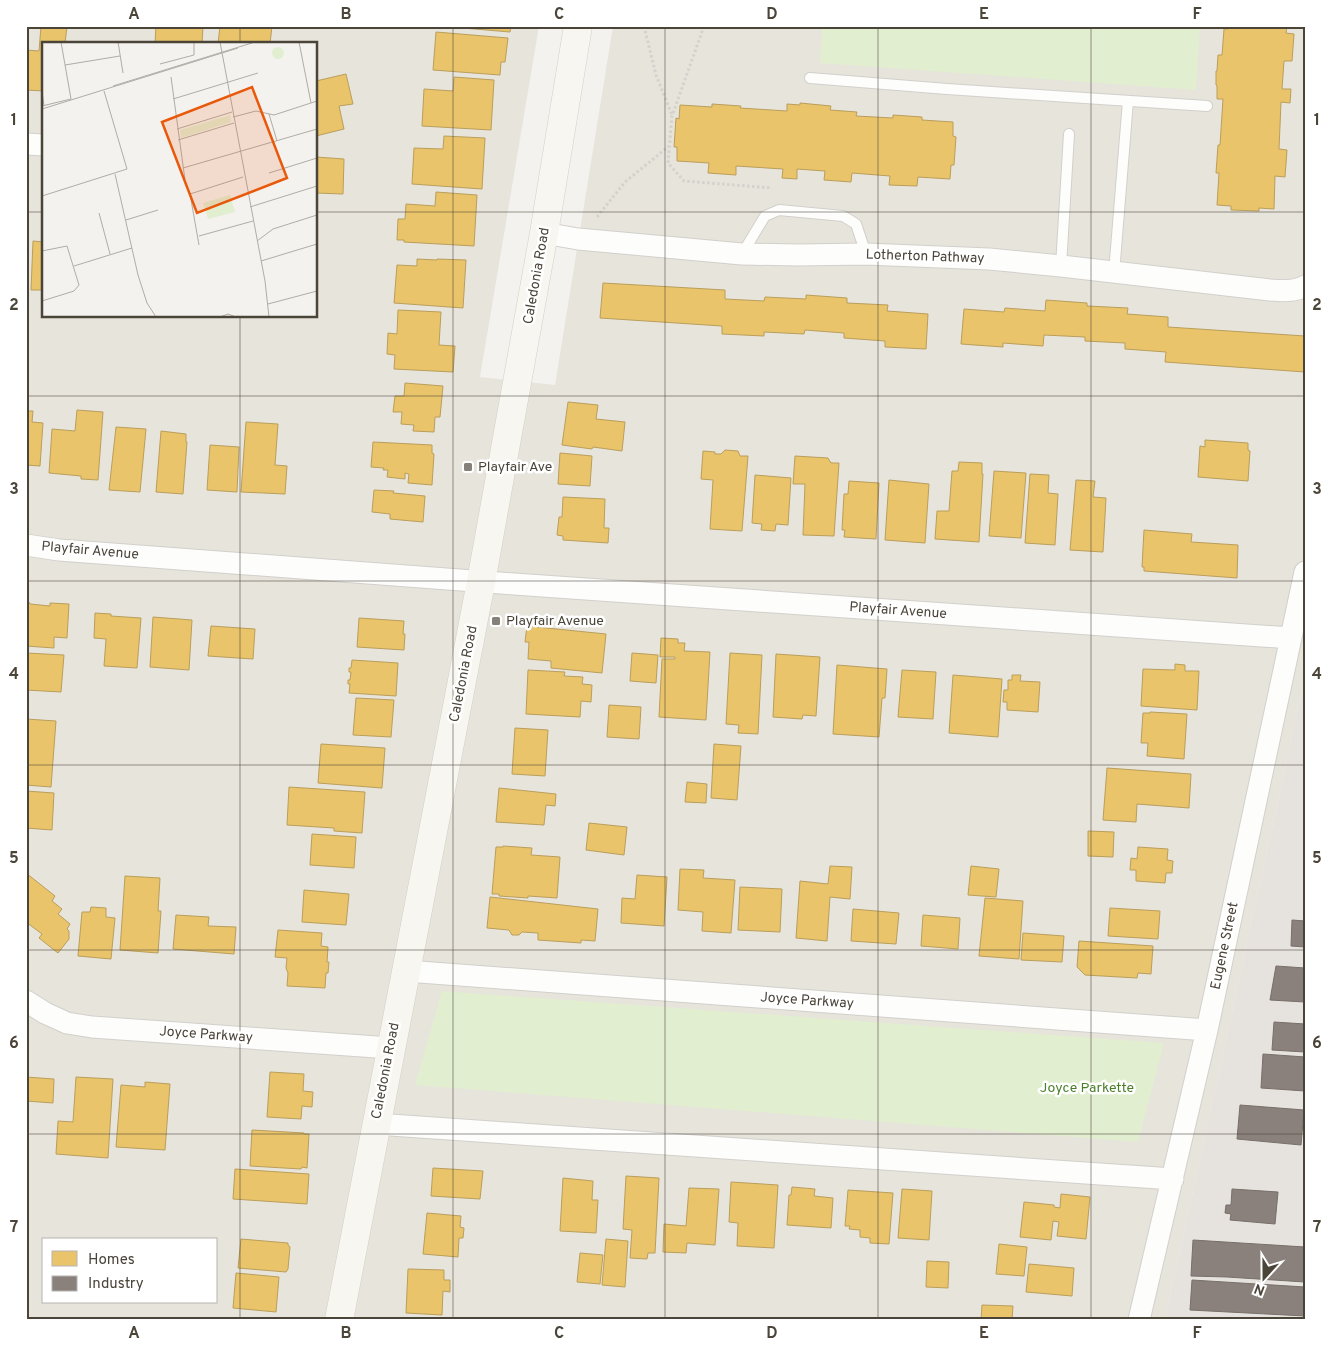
<svg xmlns="http://www.w3.org/2000/svg" width="1331" height="1346" font-family="Overpass,sans-serif">
<rect width="100%" height="100%" fill="#f4f2ee"/>
<path fill="#e7e4dc" fill-rule="evenodd" d="M26,26H539L480,377L555,385L613,26H1305V677L1165,1320H26ZM44,44H316V316H44ZM44,1240H216V1302H44Z"/>
<path fill="#e6e2de" d="M1305,677V1320H1165Z"/>
<path fill="#e1eecf" d="M822,26H1200L1196,90L820,63Z
M442,991L1164,1043L1138,1142L415,1085Z"/>
<path fill="#e9c46a" stroke="#ba9e5b" d="M41,26H67L65,44H44V91L26,90V50L39,51Z
M156,26H203L202,44H155Z
M220,26H272L270,44H218Z
M439,26H511L510,32Z
M1228,26H1287L1286,33L1294,34L1292,61H1284L1282,89H1291L1290,103L1281,102L1279,149L1287,150L1285,177L1275,176L1274,209L1259,208V211L1231,210V206L1217,205L1219,173H1216L1218,145H1220L1223,99H1217V86L1216,85V71H1217L1218,55H1222L1224,29H1228Z
M436,32L508,38L505,62H501L500,75L433,70Z
M346,74L353,104L339,106L344,129L316,136V81Z
M454,77L494,80L491,130L422,126L424,89L453,91Z
M800,103L831,106L830,110L857,112L856,116L893,118V115L922,117V120L953,122V136L956,137L954,165H951L950,179L918,177L917,186L889,185L890,176L852,173L851,182L824,180L825,171L797,169V179L782,178L783,169L736,166V175L708,173L709,163L677,161V147H674L676,118L679,119L680,105L712,107V104L741,106L740,108L787,111V104L800,105Z
M444,136L485,138L482,189L412,184L414,148L443,149Z
M316,157L344,159L343,194L316,193Z
M436,192L477,195L474,246L404,242V240H397L398,219H405L406,204L435,206Z
M33,241L44,242V290H31Z
M417,259L437,260V259L466,260L463,308L394,303L397,265L417,266Z
M603,283L725,290V299L764,301L765,297L806,299V295L847,298V303L888,305L887,311L928,314L926,349L885,347V341L844,338V333L805,330L804,334L764,332V336L722,334V326L600,318Z
M1046,300L1087,303V306L1128,308L1127,314L1168,317V327L1305,336V372L1165,362L1166,352L1125,349V343L1085,341V337L1044,335L1043,346L1003,343V347L961,344L964,309L1004,312L1005,308L1045,311Z
M398,310L441,312L439,345L455,346L453,372L394,369L395,355L387,354L388,333L397,334Z
M405,383L443,386L440,417H435L434,432L413,431L414,425L401,424L402,412H393L395,396H404Z
M568,402L598,405L596,419L625,422L622,451L593,447L592,449L562,445Z
M77,410L103,412L98,480L81,479V476L49,473L52,429L75,431Z
M26,411H33L32,422L43,423L40,466L26,465Z
M246,422L278,424L275,465L287,466L285,494L241,492Z
M116,427L146,429L140,492L109,490Z
M161,431L186,434V442H187L183,494L156,492Z
M1205,440L1248,443V450L1250,451L1248,481L1198,477L1200,446L1205,447Z
M373,442L432,445V453L434,454L432,485L408,483L409,474L405,473V479L387,477L388,470H383L384,468L371,467Z
M210,445L239,447L237,492L207,490Z
M725,450L738,451L740,456H748L742,531L710,529L713,480L701,479L703,451L715,452V454H721Z
M560,453L592,456L590,486L558,484Z
M795,456L828,458L831,463H839L834,536L803,535L805,484H793Z
M959,462L982,463V474H983L979,542L935,539L937,511H949L952,471H958Z
M994,471L1026,473L1021,538L989,536Z
M1030,474L1049,475L1048,493L1058,494L1055,545L1025,543Z
M755,475L791,478L788,525L776,524L775,531L761,530L762,524L752,523Z
M889,480L929,484L925,543L885,540Z
M1076,480L1095,481L1093,497L1106,498L1103,552L1070,550Z
M849,481L879,483L876,539L844,537L845,530H842L844,494H848Z
M374,490L394,491L393,493L425,496L423,522L390,519V514L372,512Z
M563,497L605,499L604,528H609L608,543L563,540V536L557,535L559,517H562Z
M1144,530L1192,534L1191,542L1238,545L1237,578L1144,571V567H1142Z
M26,602H29L30,604L50,606V603L69,604L67,638L54,637V648L26,646Z
M95,613L111,614V616L141,618L137,668L104,666L106,639L94,638Z
M153,617L192,620L189,670L150,667Z
M359,618L404,621L403,634H405L404,650L357,647Z
M211,626L255,629L253,659L208,656Z
M527,626L606,634L602,673L551,668V661L528,659L529,642H525Z
M661,638L678,639V643H685L684,651L710,652L706,720L659,717L662,659H675V657H660Z
M26,653L64,655L61,692L26,690Z
M632,653L658,655L656,683L630,681Z
M730,653L762,655L758,734L738,733L739,725L726,724Z
M776,654L820,657L816,716L803,715L802,719L773,717Z
M352,660L398,663L396,696L349,693L350,684H348V680H350L351,672H349V668H351Z
M1175,664L1185,665V671H1199L1197,710L1141,706L1143,669L1175,670Z
M837,665L887,669L885,698H882L879,737L833,734Z
M528,670L565,672L564,676L583,677L582,684L592,685L591,702L581,701L580,717L526,714Z
M902,670L936,672L933,719L898,717Z
M953,675L1002,679L998,737L949,733Z
M1012,675H1021L1020,681L1040,682L1038,712L1007,710V702H1003L1004,690H1008V680H1012Z
M356,698L394,700L391,737L353,735Z
M609,705L641,707L639,739L607,737Z
M1150,712L1187,714L1184,759L1147,756L1148,743H1141L1143,713H1150Z
M26,719L56,721L51,787L26,785Z
M515,728L548,730L545,776L512,774Z
M321,744L385,748L382,788L318,783Z
M714,744L741,746L737,800L711,798Z
M1107,768L1191,774L1189,808L1137,804L1136,822L1103,820Z
M687,782L707,784L706,803L685,802Z
M289,787L365,792L362,833L334,831V828L287,825Z
M499,788L556,794L555,806L546,805L544,825L496,822Z
M26,791L54,793L52,830L26,828Z
M589,823L627,827L624,855L586,850Z
M1088,831L1114,832L1113,857L1088,856Z
M312,834L356,837L354,868L310,865Z
M503,846L532,848L531,855L560,857L557,898L528,896V898L499,896V894H492L496,847H503Z
M1138,847L1168,849L1167,860L1173,861L1172,873H1166L1165,883L1136,881V870H1130L1131,858L1137,859Z
M830,866L852,867L850,899L830,897L827,941L796,938L800,881L828,884Z
M971,866L999,869L996,897L968,895Z
M680,869L704,870L703,878L735,880L731,933L702,931L703,912L678,910Z
M26,873L55,896L52,901L62,909L58,914L70,924L67,929L69,931V939L58,953L39,938L42,934L26,922Z
M637,875L667,877L664,926L621,923L622,898L635,899Z
M125,876L160,878L158,911H161L158,953L120,950Z
M740,887L782,889L780,932L738,930Z
M304,890L349,894L346,925L302,922Z
M490,897L598,909L595,941L581,940V943L538,940V933L522,932L519,935H512L509,930L487,928Z
M985,898L1023,901L1019,959L979,956Z
M91,907L106,908V917L115,918L111,959L78,956L82,912H90Z
M1110,908L1160,911L1158,939L1108,936Z
M853,909L899,913L896,944L851,941Z
M176,915L209,917L208,926L236,927L234,954L173,949Z
M923,915L960,918L958,949L921,946Z
M278,930L322,933L321,946L328,947L327,962H329L328,973H326L325,988L287,986L288,973L286,968L287,958L275,957Z
M1023,933L1064,936L1062,962L1021,960Z
M1079,941L1153,946L1151,974L1138,973L1137,978L1085,975L1077,967Z
M270,1072L304,1074L303,1091L313,1092L312,1107L302,1106L301,1119L267,1117Z
M26,1077L54,1079L53,1103L26,1101Z
M76,1077L113,1079L108,1158L56,1154L58,1121L73,1122Z
M145,1082L170,1084L165,1150L116,1147L121,1085L145,1087Z
M252,1130L304,1133V1134H309L307,1168L302,1167L301,1169L250,1166Z
M433,1168L483,1171L480,1199L431,1196Z
M235,1169L309,1174L307,1204L233,1199Z
M626,1176L659,1178L655,1253H648L647,1259L630,1258L632,1230L623,1229Z
M563,1178L593,1181L592,1200H598L596,1233L560,1231Z
M731,1182L778,1185L774,1248L737,1246L738,1223L729,1222Z
M792,1187L815,1189L814,1196L833,1198L831,1228L787,1225L789,1195H791Z
M689,1188L719,1189L715,1245L687,1243L686,1253L663,1252L664,1224L686,1226Z
M902,1189L932,1191L929,1240L898,1238Z
M848,1190L893,1193L889,1244L870,1243V1238L860,1237V1230L849,1229L850,1226H845Z
M1061,1194L1090,1197L1086,1239L1057,1236L1059,1222L1053,1221L1051,1240L1020,1237L1024,1202L1054,1205V1207L1060,1208Z
M427,1213L461,1216L460,1227L464,1228L463,1238H459L458,1257L423,1254Z
M241,1239L288,1243V1245L290,1247L288,1269L286,1272L238,1268Z
M606,1239L628,1241L625,1287L602,1285Z
M999,1244L1027,1247L1024,1276L996,1274Z
M580,1253L603,1255L600,1284L577,1282Z
M927,1261L949,1262L948,1288L926,1287Z
M1029,1264L1074,1268L1072,1296L1026,1292Z
M408,1269L444,1270V1280H450V1292L443,1291L442,1315L406,1313Z
M236,1273L279,1277L276,1312L233,1308Z
M982,1305L1013,1306L1012,1320H981Z"/>
<path fill="#8a817c" stroke="#776f68" d="M1292,920L1305,921V947L1291,946Z
M1276,966L1305,968V1002L1270,1000Z
M1274,1022L1305,1024V1052L1272,1050Z
M1263,1054L1305,1057V1091L1261,1088Z
M1240,1105L1304,1110L1301,1145L1237,1139Z
M1232,1189L1278,1192L1275,1224L1230,1220L1231,1214L1225,1213L1226,1205H1231Z
M1193,1240L1305,1247V1282L1227,1277L1191,1276Z
M1192,1280L1305,1287V1316L1190,1310Z"/>
<g fill="none" stroke-linecap="round" stroke-linejoin="round">
<g stroke="#d2d0cb" stroke-width="12">
<path id="lane" d="M810,78L947,89L1207,106
M742,254L765,216L779,210L843,216L856,224L866,254
M1061,266L1069,134
M1114,273L1128,101"/>
</g>
<g stroke="#d2d0cb" stroke-width="23">
<path id="street" d="M26,144L44,145
M544,233L578,239L742,254L798,255L866,254L989,259L1061,266L1270,290C1281,291 1295,292 1305,286
M26,545L59,550L514,584L1291,638
M406,971L1207,1030
M26,1001L45,1013L67,1023L92,1027L391,1048
M376,1124L1173,1179
M1139,1320L1207,1030L1305,572"/>
</g>
<g stroke="#d3cfc5" stroke-width="29">
<path id="secondary" d="M339,1320L481,582L544,233L578,26"/>
</g>
<path stroke="#d3d2cc" stroke-width="3" stroke-dasharray="2.5 2.5" stroke-linecap="butt" d="M644,26L656,75L672,115
M704,26L672,116L668,163L684,181L772,188
M597,217L625,182L669,146"/>
<use href="#lane" stroke="#fdfdfc" stroke-width="10"/>
<use href="#street" stroke="#fdfdfc" stroke-width="21"/>
<use href="#secondary" stroke="#f7f6f1" stroke-width="28"/>
</g>
<path fill="none" stroke="#4b4439" stroke-width="1" stroke-opacity="0.55" d="M240,26V44M453,26V1320M665,26V1320M878,26V1320M1091,26V1320M26,212H44M316,212H1305M240,316V1320M26,396H1305M26,581H1305M26,765H1305M26,950H1305M26,1134H1305"/>
<g fill="#868178" stroke="#fff" stroke-width="2">
<rect x="463" y="462" width="10" height="10" rx="2.5"/>
<rect x="491" y="616" width="10" height="10" rx="2.5"/>
</g>
<g text-anchor="middle" dominant-baseline="central" stroke-width="5" stroke-linejoin="round" paint-order="stroke">
<g font-size="14" fill="#4b4439" stroke="#fff">
<text transform="translate(925 257) rotate(2)">Lotherton Pathway</text>
<text transform="translate(537 276) rotate(-80)">Caledonia Road</text>
<text transform="translate(90 551) rotate(5)">Playfair Avenue</text>
<text transform="translate(898 611) rotate(4)">Playfair Avenue</text>
<text transform="translate(464 674) rotate(-79)">Caledonia Road</text>
<text transform="translate(1225 946) rotate(-78)">Eugene Street</text>
<text transform="translate(807 1001) rotate(4)">Joyce Parkway</text>
<text transform="translate(206 1035) rotate(4)">Joyce Parkway</text>
<text transform="translate(386 1071) rotate(-79)">Caledonia Road</text>
</g>
<g font-size="14" fill="#4b4439" stroke="#fff" text-anchor="start">
<text x="478" y="467">Playfair Ave</text>
<text x="506" y="621">Playfair Avenue</text>
</g>
<g font-size="14" fill="#4a7f2a" stroke="#fff">
<text x="1087" y="1088">Joyce Parkette</text>
</g>
</g>
<g transform="translate(42 42)">
<rect width="275" height="275" fill="#f4f2ee"/>
<path d="M230 11a6 6 0 1 1 12 0a6 6 0 1 1-12 0ZM188,73L189,80L139,96L138,88ZM188,153L193,170L166,177L161,161Z" fill="#e1eecf"/>
<path fill="none" stroke="#b0aca6" stroke-width="1" d="M19,0L29,57M76,0L81,31M178,0L223,239L227,275M257,0L269,61M118,22L152,13V0M23,23L78,14M129,35L143,138M71,44L213,0M0,49L2,64M131,57L216,31M0,64L29,57M0,67L196,6M227,72L235,99M191,75L214,69L232,73L275,59M135,87L190,70M136,98L192,81M141,126L275,87M227,131L275,116M73,132L96,233L105,261L114,275M0,154L85,127L62,49M208,165L275,144M57,171L68,212M84,178L116,168M157,194L211,179M215,199L231,187L275,173M157,203L148,152L201,135M0,209L25,204L37,243L32,249L0,259M219,219L275,202M32,224L90,206M226,262L275,249M178,275L186,272L194,275"/>
<path fill="#e8590c" fill-opacity="0.15" stroke="#e8590c" stroke-width="2.5" d="M210,45L245,136L155,171L120,80Z"/>
<rect width="275" height="275" fill="none" stroke="#4b4439" stroke-width="2.5"/>
</g>
<rect width="1331" height="1346" fill="none" stroke="#ffffff" stroke-width="55"/>
<rect x="42" y="1238" width="175" height="65" fill="#ffffff" stroke="#b7b4b0"/>
<rect x="52" y="1251" width="25" height="15" fill="#e9c46a" stroke="#b7b4b0"/>
<text x="88" y="1264" font-size="15" fill="#4b4439">Homes</text>
<rect x="52" y="1276" width="25" height="15" fill="#8a817c" stroke="#b7b4b0"/>
<text x="88" y="1288" font-size="15" fill="#4b4439">Industry</text>
<g transform="translate(1264 1278) rotate(201)" stroke="#ffffff" stroke-width="4" paint-order="stroke">
<path d="M0-4L9 19L0 12L-9 19Z" fill="#4b4439"/>
<text y="-8" font-size="14" font-weight="bold" text-anchor="middle" fill="#4b4439">N</text>
</g>
<rect x="28" y="28" width="1276" height="1290" fill="none" stroke="#4b4439" stroke-width="2"/>
<g font-size="16" text-anchor="middle" font-weight="bold" fill="#4b4439">
<text x="134" y="19">A</text>
<text x="346" y="19">B</text>
<text x="559" y="19">C</text>
<text x="772" y="19">D</text>
<text x="984" y="19">E</text>
<text x="1197" y="19">F</text>
<text x="14" y="125">1</text>
<text x="1317" y="125">1</text>
<text x="14" y="310">2</text>
<text x="1317" y="310">2</text>
<text x="14" y="494">3</text>
<text x="1317" y="494">3</text>
<text x="14" y="679">4</text>
<text x="1317" y="679">4</text>
<text x="14" y="863">5</text>
<text x="1317" y="863">5</text>
<text x="14" y="1048">6</text>
<text x="1317" y="1048">6</text>
<text x="14" y="1232">7</text>
<text x="1317" y="1232">7</text>
<text x="134" y="1338">A</text>
<text x="346" y="1338">B</text>
<text x="559" y="1338">C</text>
<text x="772" y="1338">D</text>
<text x="984" y="1338">E</text>
<text x="1197" y="1338">F</text>
</g>
</svg>
